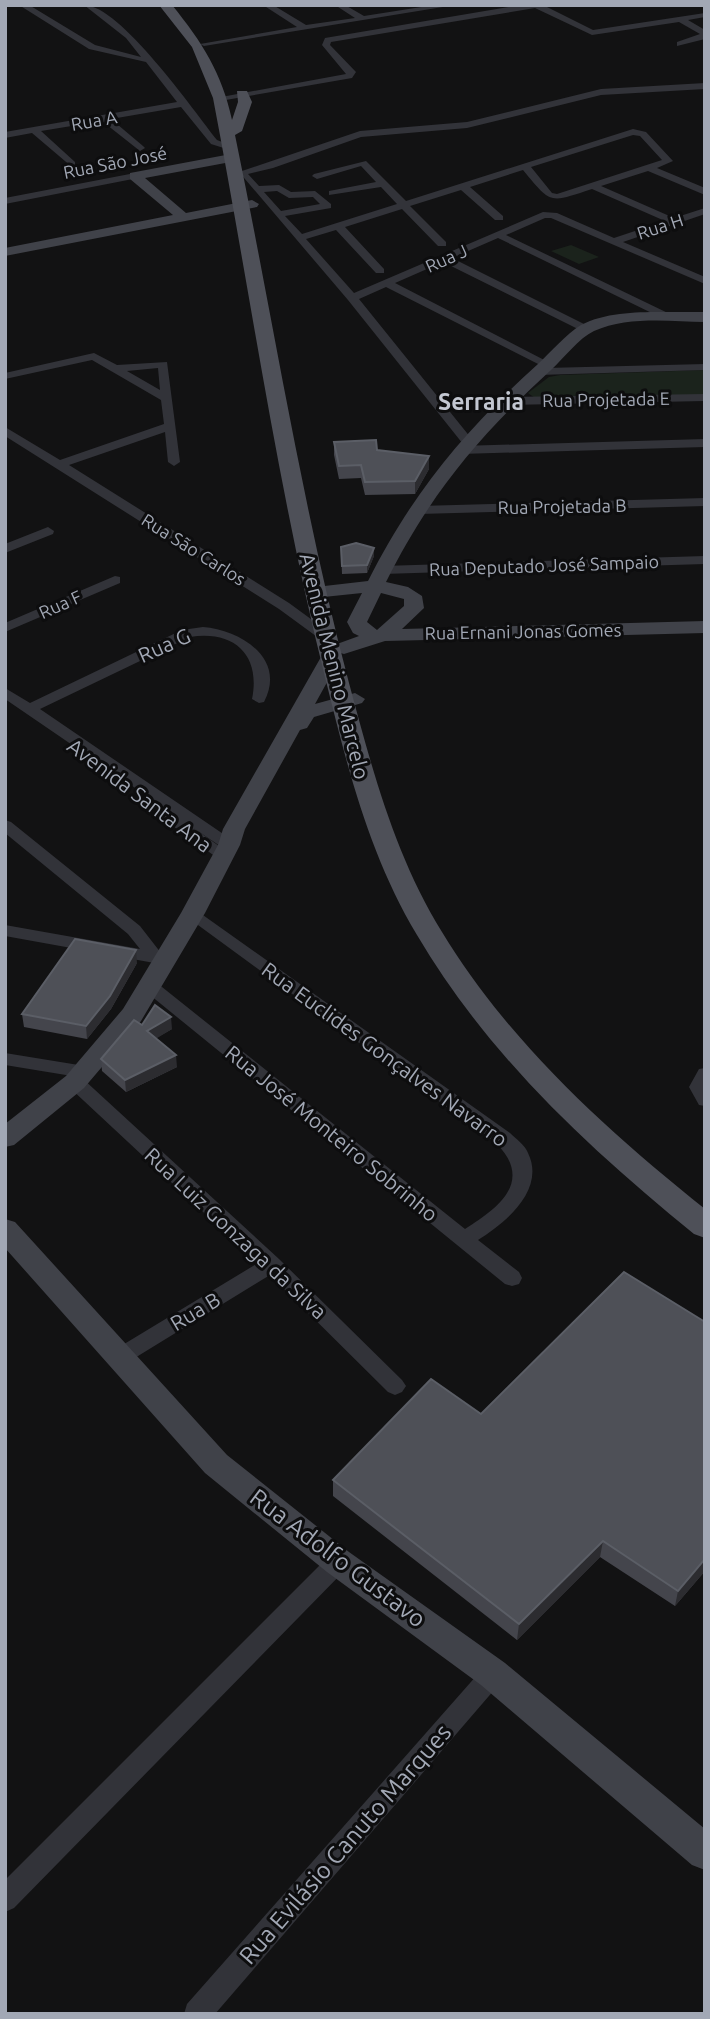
<svg xmlns="http://www.w3.org/2000/svg" width="710" height="2019" font-family="Ubuntu,sans-serif">
<rect width="100%" height="100%" fill="#121213"/>
<path fill="#1b231c" d="M571,245L599,257L579,264L551,251Z
M705,370V395L535,398L528,393L549,377L560,375Z"/>
<g fill="none" stroke-linecap="round" stroke-linejoin="round">
<path fill="#323339" fill-rule="evenodd" d="M19,5H29L95,45L141,57L126,38L84,5C120,5 194,111 217,140L235,147L230,150L211,144L181,107L111,119L143,146L145,148L140,151L102,121L41,131L75,162V166L72,167L32,133L5,138V132L177,102L146,62L89,49Z
M263,5H273L306,25L355,18L335,5H345L364,16L434,5H455L204,46L200,44L297,27Z
M520,5H543L593,30L705,13V17L688,20L705,30V39L677,46V42L700,34L679,22L592,35L535,8L331,42L330,45L356,72L352,78L220,101L216,98L346,74L322,45L325,38Z
M705,83V89L601,95L467,128L361,137L273,168L248,174L259,186L279,185L291,192L315,191L331,204V208L285,216L302,234L397,204L381,187L329,195V191L376,182L361,166L317,179L312,176L314,174L366,161L406,201L633,129L646,132L673,161L657,168L705,188V195L648,171L601,186L674,218L705,208V214L623,242L705,277V284L551,218H545L506,235L672,315V319H664L498,238L452,258L590,327V331H582L443,262L395,283L550,363L552,365L546,368L705,364V370L538,375L534,374V370L546,368L386,287L359,299L471,438L473,441L467,445L463,444L348,300L239,172L360,131L467,122L601,89ZM633,135L640,136L662,160L557,194L552,193L531,167ZM523,170C552,205 549,203 592,189L665,221L614,238L557,213L543,212L354,293L306,239L336,230L376,273H384V269L345,227L402,209L438,246H446V242L410,206L461,190L495,220H503V216L470,187ZM277,191L289,198L313,197L320,204L281,211L264,192Z
M135,173L140,176L138,178L5,204V198Z
M94,353L117,365L167,362L180,462L174,466L168,462L165,432L69,465L289,603L330,633V639H320L279,609L5,436V427L60,460L164,424L161,400L92,360L5,379V373ZM158,368L160,390L127,371Z
M705,394V401L507,405L501,401L507,397Z
M705,439V447L460,454L454,450L460,446Z
M705,498V506L419,514L413,510L419,506Z
M48,527L54,531L53,534L5,553V544Z
M705,556V564L383,574L376,570L383,566Z
M115,576L120,577V583L5,632V623Z
M203,627C240,630 287,658 264,702L259,703L252,699C261,655 234,630 190,637L40,709L235,842L237,845L235,848H223L192,827L229,853L231,857L229,861L223,862L149,809L151,806L160,805L5,699V688L30,703L182,630Z
M5,820L11,822L140,926L161,953L166,954L169,958L166,962L160,964L5,936V925L140,949L128,934L5,833Z
M193,908L510,1133C516,1139 525,1145 528,1153C546,1190 505,1223 478,1240L519,1272L522,1278L519,1284L512,1286L505,1284L145,991L142,987L145,983H157L465,1229C499,1208 534,1181 496,1143L187,917L185,913L187,909Z
M5,1053L91,1067L94,1072L91,1077L82,1078L279,1259L402,1380L406,1386L402,1392L395,1395L388,1392L270,1275L125,1364L118,1366L111,1364L108,1358L111,1352L258,1263L69,1087L66,1082L72,1076L5,1065Z
M705,1068V1106L699,1105L689,1087L699,1069Z
M338,1552L346,1555L349,1562L346,1569L14,1908L5,1912V1880L330,1555Z
M493,1663L501,1666L505,1674L501,1682L215,2014H184L187,2004L485,1666Z"/>
<path fill="#404249" fill-rule="evenodd" d="M231,154L238,158L236,161L145,178L186,213L252,200L259,204L257,207L5,256V248L173,215L130,179V173Z
M660,312H705V322C669,321 627,316 594,331C579,338 564,358 551,370C479,436 430,494 386,582L408,587L422,596L424,608L402,629L705,621V633L385,641L344,654L337,652L334,648L337,644L359,636L353,633L347,622L362,593L314,598L307,596L305,592L307,588L368,581C413,492 464,431 538,364C551,352 566,334 581,325C604,313 635,312 660,312ZM381,593L404,599V606L377,630L367,622Z
M331,651L341,657L315,704L355,693L365,699L362,703L314,717L307,728L300,730L245,829L240,845L205,913L141,1021L84,1088L14,1145L5,1147V1124L66,1076L123,1009L181,913L218,845L223,829L321,657Z
M5,1219L15,1222L227,1455L349,1552L505,1663L705,1829V1870L692,1865L481,1685L327,1572L205,1473L5,1248Z"/>
<path fill="#4e5058" fill-rule="evenodd" d="M159,5H172C202,42 222,73 232,120L238,102L237,91H247L252,102L242,131L235,135C273,318 301,502 349,683C372,769 395,856 442,932C508,1041 606,1130 705,1209V1238L694,1234C588,1148 487,1054 417,935C369,855 347,766 325,677C277,486 250,291 213,98L192,47Z"/>
</g>
<path fill="#44454c" d="M334,442L377,450L429,469L415,494L365,495L361,478L339,479L334,455Z
M341,547L374,556L367,573L342,574Z
M137,963L111,1009L87,1039L24,1027L22,1014Z
M142,1025L172,1029L156,1038L177,1067L126,1092L102,1071L101,1059Z
M481,1414L705,1571L675,1606L600,1557L517,1640L333,1496V1480Z"/>
<path fill="#2c2c30" d="M429,456V469L415,494V481Z
M374,548V556L367,573V565Z
M136,950L137,963L111,1009L87,1039L86,1026Z
M171,1017L172,1029L149,1043L147,1031Z
M176,1055L177,1067L126,1092L125,1080Z
M603,1541L600,1557L517,1640L519,1624Z
M705,1559V1571L675,1606L678,1591Z"/>
<path fill="#4e5057" stroke="#5b5e66" stroke-width="2" d="M376,440L377,450L429,456L415,481L365,482L361,465L339,466L334,442Z
M356,543L374,548L367,565L342,566L341,547Z
M75,939L136,950L110,996L86,1026L22,1014Z
M155,1005L171,1017L147,1031L176,1055L125,1080L101,1059L134,1020L142,1025Z
M624,1272L705,1322V1559L678,1591L603,1541L519,1624L333,1480L431,1379L481,1414Z"/>
<g text-anchor="middle" dominant-baseline="central" stroke-width="6" stroke-linejoin="round" paint-order="stroke">
<g font-size="18" fill="#a2a8b5" stroke="#0d0d0e">
<text transform="translate(94 120) rotate(-10)">Rua A</text>
<text transform="translate(115 162) rotate(-11)">Rua São José</text>
<text transform="translate(660 226) rotate(-18)">Rua H</text>
<text transform="translate(446 258) rotate(-24)">Rua J</text>
<text transform="translate(606 399) rotate(-1)">Rua Projetada E</text>
<text transform="translate(562 506) rotate(-1)">Rua Projetada B</text>
<text transform="translate(194 549) rotate(32)">Rua São Carlos</text>
<text transform="translate(544 565) rotate(-2)">Rua Deputado José Sampaio</text>
<text transform="translate(60 604) rotate(-24)">Rua F</text>
<text transform="translate(523 631) rotate(-1)">Rua Ernani Jonas Gomes</text>
</g>
<g font-size="21" fill="#a2a8b5" stroke="#0d0d0e">
<text transform="translate(164 645) rotate(-24)">Rua G</text>
<text transform="translate(335 666) rotate(76)">Avenida Menino Marcelo</text>
<text transform="translate(140 795) rotate(37)">Avenida Santa Ana</text>
<text transform="translate(385 1054) rotate(36)">Rua Euclides Gonçalves Navarro</text>
<text transform="translate(332 1133) rotate(39)">Rua José Monteiro Sobrinho</text>
<text transform="translate(236 1233) rotate(43)">Rua Luiz Gonzaga da Silva</text>
<text transform="translate(195 1311) rotate(-31)">Rua B</text>
</g>
<g font-size="23" font-weight="bold" fill="#c3c7d1" stroke="#0d0d0e">
<text x="481" y="401">Serraria</text>
</g>
<g font-size="24" fill="#a2a8b5" stroke="#0d0d0e">
<text transform="translate(338 1558) rotate(37)">Rua Adolfo Gustavo</text>
<text transform="translate(345 1844) rotate(-49)">Rua Evilásio Canuto Marques</text>
</g>
</g>
<rect width="710" height="2019" fill="none" stroke="#a2a8b5" stroke-width="14"/>
</svg>
